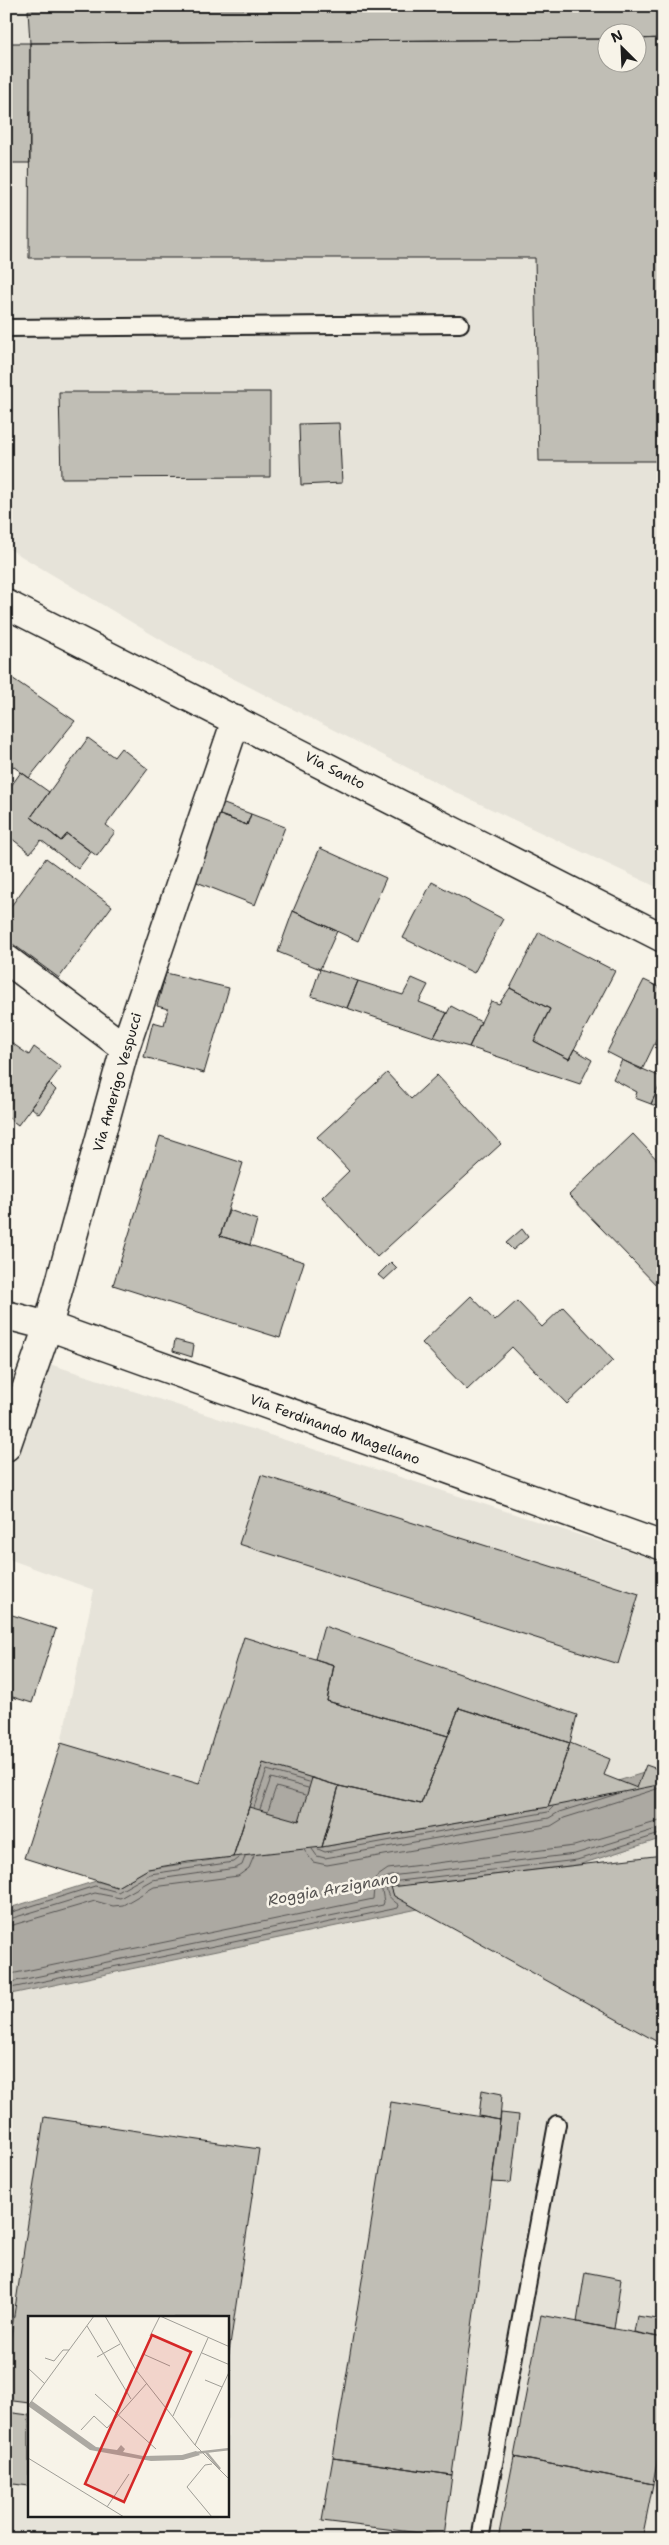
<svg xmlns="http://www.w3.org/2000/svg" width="669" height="2545" font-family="'Shantell Sans',sans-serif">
<rect width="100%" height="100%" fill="#f7f3e8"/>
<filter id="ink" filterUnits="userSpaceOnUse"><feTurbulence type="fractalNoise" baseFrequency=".02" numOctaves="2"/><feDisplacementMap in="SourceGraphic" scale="10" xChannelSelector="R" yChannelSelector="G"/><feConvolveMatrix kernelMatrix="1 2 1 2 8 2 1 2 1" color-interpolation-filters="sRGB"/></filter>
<g filter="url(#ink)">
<path fill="#e6e3d9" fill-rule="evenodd" d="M6,6H663V890L459,794L183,653L6,547ZM606,32H636V62H606Z
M34,1359L663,1562V1767L548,1807L322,1847L148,1869L117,1887L24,1858L61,1743L94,1590L6,1558V1434Z
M663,1838V2539H6V1995L417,1908L394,1896L391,1887L578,1865ZM29,2318H228V2516H29Z"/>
<path fill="#aca9a2" stroke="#72716c" d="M263,1763L339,1786L322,1847L548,1807L550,1802L663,1767V1838L578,1865L392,1887L394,1896L418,1909L6,1995V1909L96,1881L117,1887L148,1869L233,1857Z"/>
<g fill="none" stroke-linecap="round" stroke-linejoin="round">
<path stroke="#565452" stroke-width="1" d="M254,1807L267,1770L309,1782
M260,1809L271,1778L308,1788
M268,1811L276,1787L305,1795
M312,1849L317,1856L325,1858L549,1818L559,1812L617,1794
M318,1849L325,1852L548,1812L553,1807
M304,1850L313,1862L327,1865L551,1826L564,1818L663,1787
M6,1914L95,1886L118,1892L150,1874L234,1862L239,1858
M6,1920L95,1893L120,1898L152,1880L236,1868L242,1865L245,1857
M6,1927L95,1901L113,1906L123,1905L154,1887L238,1876L249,1868L254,1856
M6,1975L373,1899L375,1878L388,1869L574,1846L663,1820
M6,1983L383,1905L384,1902L381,1885L384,1879L390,1876L575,1854L663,1827
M6,1989L398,1908L399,1905C391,1899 385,1895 387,1885L391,1882L577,1860L663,1833"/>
</g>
<path fill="#c0beb5" stroke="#1c1c1c" d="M663,8V38L636,39V32H606V39L30,43L28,10Z
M663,38V461H539L535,258H29L30,43L606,39V62H636V39Z
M6,43H30V163H6Z
M59,392H270V477L61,478Z
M339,423L342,483L301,485L299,424Z
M6,674L75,721L29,778L6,761Z
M88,738L114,757L121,748L148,769L106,825L115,832L97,856L67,834L61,841L31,817Z
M21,772L49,792L31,817L61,841L67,834L91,852L78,869L41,840L30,853L6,834V793Z
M216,801L251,814L247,825L212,812Z
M212,812L247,825L251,814L285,827L255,905L189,879Z
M320,848L386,878L358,941L293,911Z
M46,858L112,906L59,978L6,939V913Z
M432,882L503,919L474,973L403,938Z
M293,911L337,931L320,969L278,952Z
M539,932L615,971L569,1059L534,1041L550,1009L510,988Z
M320,969L358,981L347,1008L311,996Z
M166,973L229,988L204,1073L144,1057L153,1022L164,1025L168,1009L157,1006Z
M412,978L428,985L419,1002L447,1013L434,1037L347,1008L358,981L403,995Z
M644,980L663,989V1026L642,1070L607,1052Z
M510,988L550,1009L534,1041L569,1059L574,1049L592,1060L580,1084L469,1047L491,1001L499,1004Z
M451,1006L481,1022L469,1047L434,1037Z
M6,1039L29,1055L34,1047L61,1067L18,1125L6,1116Z
M622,1060L663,1078L651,1104L635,1098L637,1092L613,1079Z
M387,1073L411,1099L437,1075L501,1144L377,1257L322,1197L349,1171L317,1137Z
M663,1079V1109L651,1104Z
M49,1083L56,1090L39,1114L31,1107Z
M633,1134L663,1166V1292L569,1195Z
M160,1136L243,1163L220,1236L304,1262L280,1338L113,1285Z
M229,1210L257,1220L250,1245L220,1236Z
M522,1229L528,1237L513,1250L506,1243Z
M391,1262L397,1268L384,1280L378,1275Z
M471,1296L495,1321L517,1301L542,1327L563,1307L613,1360L567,1404L512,1347L467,1390L422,1343Z
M175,1340L194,1345L192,1357L173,1351Z
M663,1399V1415L655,1406Z
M261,1475L639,1594L618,1664L239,1544Z
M6,1613L56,1629L32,1703L6,1695Z
M324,1626L577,1715L570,1743L459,1708L448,1736L327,1701L334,1665L315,1659Z
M244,1637L334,1665L327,1701L448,1736L421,1804L339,1786L263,1763L233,1857L188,1862L148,1869L117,1887L24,1858L61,1743L199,1784Z
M459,1708L570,1743L548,1807L322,1847L339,1786L421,1804Z
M570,1743L610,1759L604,1775L637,1788L646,1765L663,1771V1784L548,1807Z
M312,1778L339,1786L322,1847L233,1857L249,1807L299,1821Z
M663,1855V2045L394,1896L391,1887Z
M482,2090L502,2094L500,2120L479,2116Z
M391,2102L500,2120L452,2475L333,2458Z
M501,2113L519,2115L511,2183L492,2182Z
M44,2117L259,2149L228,2359V2318H29V2403L6,2400V2368Z
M585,2272L621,2279L614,2329L577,2322Z
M541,2315L663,2338V2432L653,2484L514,2457Z
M637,2316L663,2320V2338L634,2332Z
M6,2412L29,2415V2486L6,2483Z
M514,2457L653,2484L642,2539H498Z
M333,2458L452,2475L444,2536L322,2521Z"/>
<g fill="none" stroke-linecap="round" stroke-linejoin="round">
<g stroke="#1c1c1c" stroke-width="20">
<path id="service" d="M6,328L460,324
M480,2539L557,2124"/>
</g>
<g stroke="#1c1c1c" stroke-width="31">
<path id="minor" d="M6,959L125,1048
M6,1315L48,1326L663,1546
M6,1447L48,1326L125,1048L236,720"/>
</g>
<g stroke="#1c1c1c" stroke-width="31">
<path id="tertiary" d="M6,604L663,938"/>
</g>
<use href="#service" stroke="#f7f3e8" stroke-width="16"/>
<use href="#minor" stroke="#f7f3e8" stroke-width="28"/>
<use href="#tertiary" stroke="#f7f3e8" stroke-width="28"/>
</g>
</g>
<g text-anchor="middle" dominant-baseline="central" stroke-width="5" stroke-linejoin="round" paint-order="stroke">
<g font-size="14" fill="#1c1c1c" stroke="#f7f3e8">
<text transform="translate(335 770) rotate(27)">Via Santo</text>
<text transform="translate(117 1082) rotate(-74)">Via Amerigo Vespucci</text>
<text transform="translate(335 1429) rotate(20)">Via Ferdinando Magellano</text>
</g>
<g font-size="15" font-style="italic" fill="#565452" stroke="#f7f3e8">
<text transform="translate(333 1889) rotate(-10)">Roggia Arzignano</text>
</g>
</g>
<g transform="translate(28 2316)">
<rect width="201" height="201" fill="#f7f3e8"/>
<path d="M4,85L68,131L89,134L93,129L97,133L95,136L115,140L154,139L168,135L172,139L155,144L123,145L62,134L0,90Z" fill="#aca9a2"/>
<path fill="none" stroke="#aca9a2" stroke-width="2.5" d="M178,136L192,153M167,137L202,133"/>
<path fill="none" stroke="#9f9d96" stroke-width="1" d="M77,0L108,54L167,129L202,164M59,10L103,83M122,20L132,0L202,31M174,37L202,49M115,38L142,50M69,41L92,28M17,42L26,45L35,34H41M0,52L17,68M108,54L119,29M177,64L194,71M67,78L128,133M0,90L66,0M145,100L180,22M53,114L66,100L79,112L119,67M167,129L202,54M0,142L96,201M79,191L101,158M184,201L159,171L177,149L184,148"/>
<path fill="#d62828" fill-opacity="0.15" stroke="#d62828" stroke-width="2.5" d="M124,19L163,36L96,186L57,168Z"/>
<rect width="201" height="201" fill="none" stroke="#1c1c1c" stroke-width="2.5"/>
</g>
<rect width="669" height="2545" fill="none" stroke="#f7f3e8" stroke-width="25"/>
<rect x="12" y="12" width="644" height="2520" fill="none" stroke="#1c1c1c" stroke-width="2" filter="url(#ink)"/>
<g transform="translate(622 48) rotate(336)"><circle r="24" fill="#f7f3e8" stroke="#9f9d96"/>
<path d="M0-4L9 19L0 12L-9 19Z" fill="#1c1c1c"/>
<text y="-8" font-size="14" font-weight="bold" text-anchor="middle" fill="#1c1c1c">N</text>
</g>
</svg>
